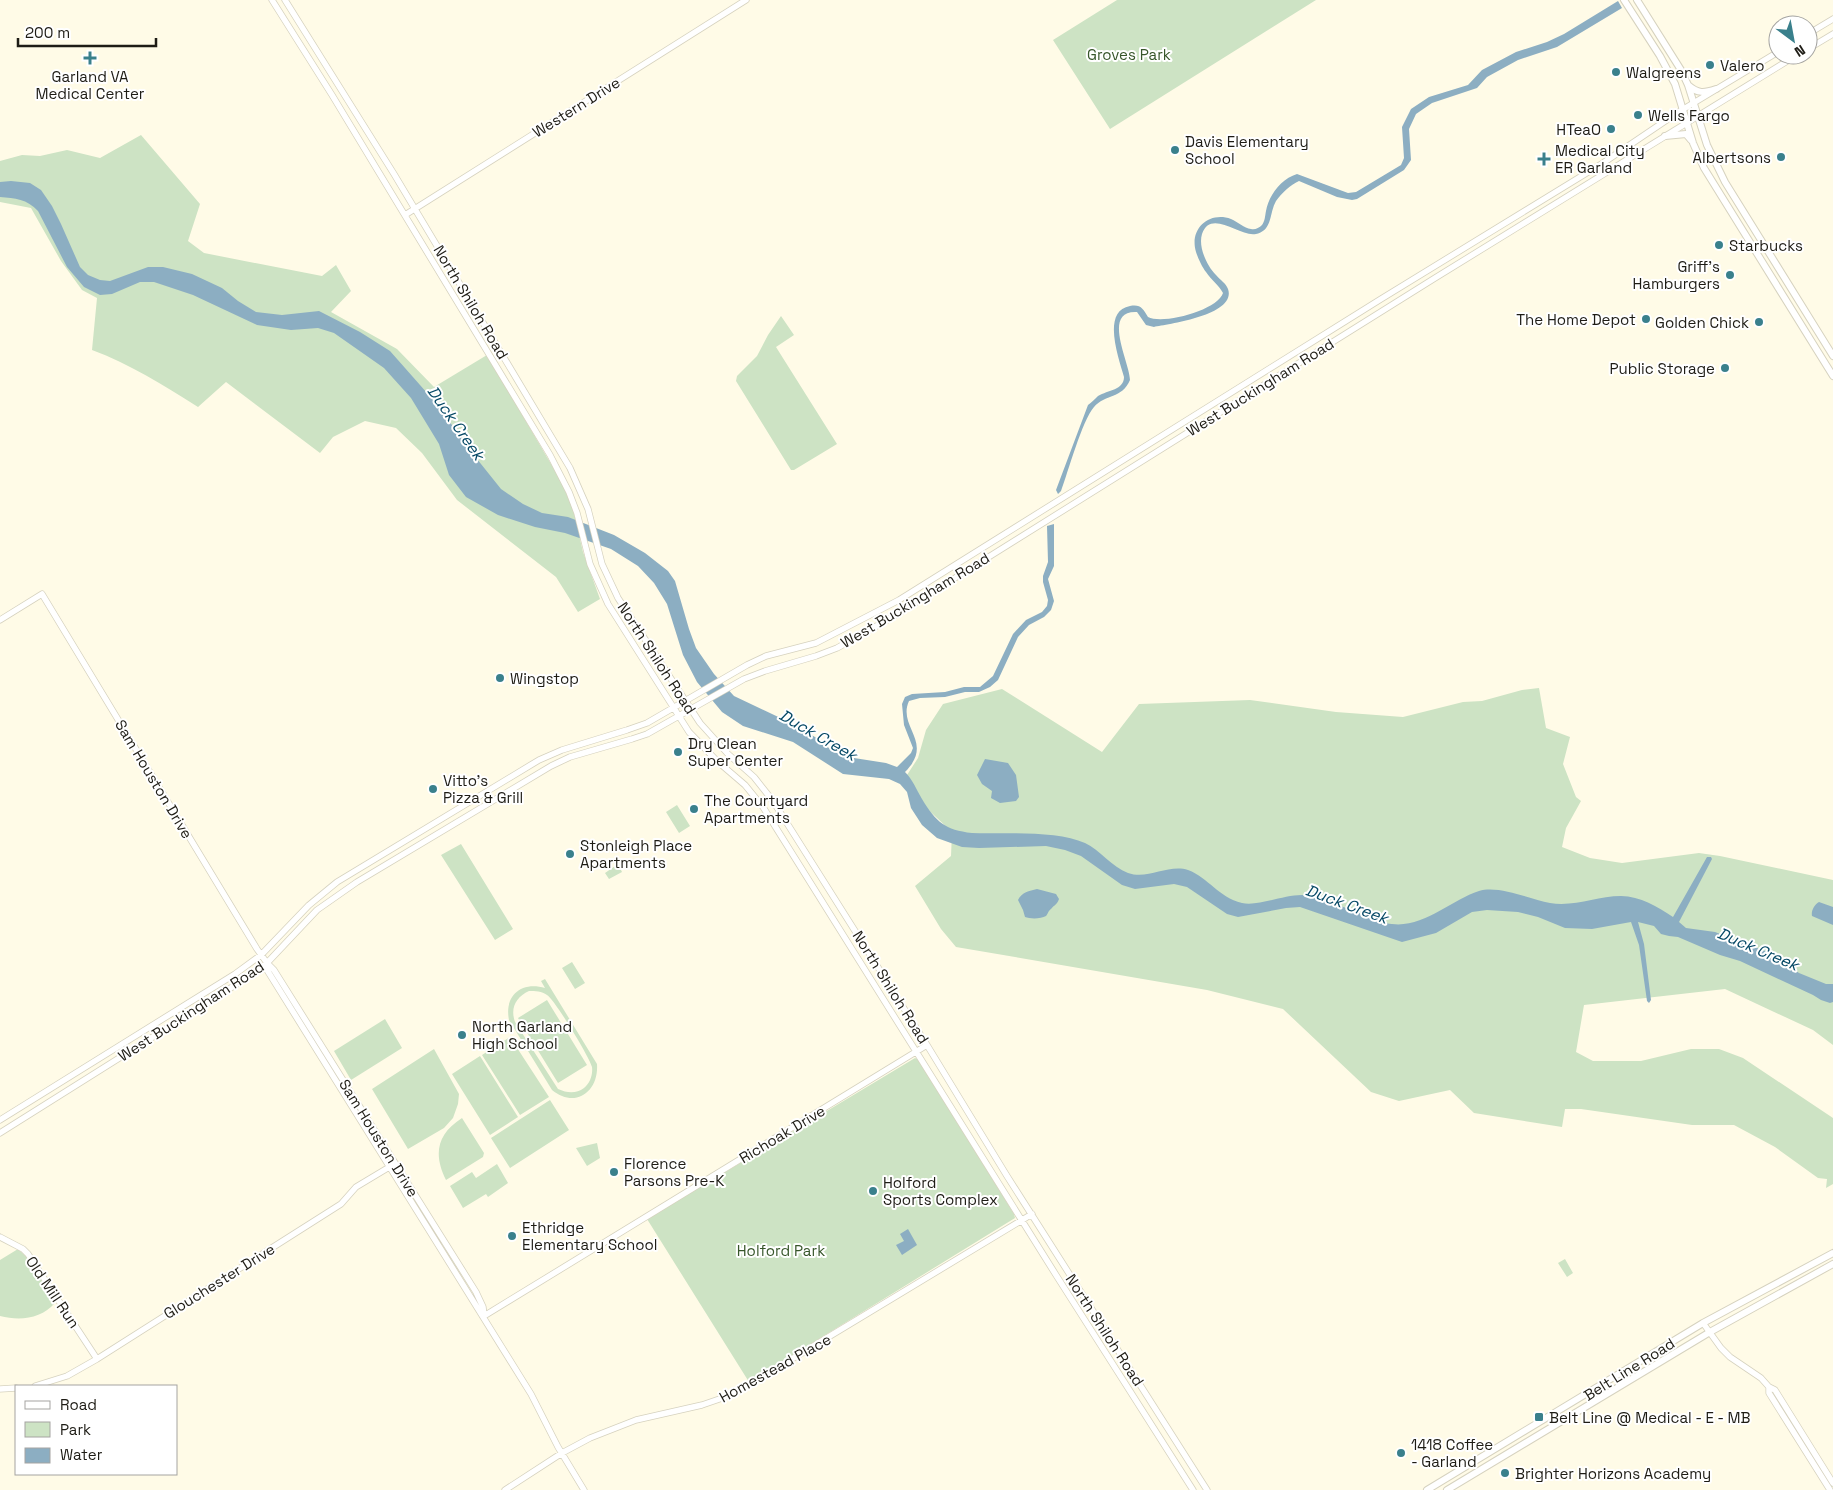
<svg xmlns="http://www.w3.org/2000/svg" width="1833" height="1490" font-family="'Space Grotesk',sans-serif">
<rect width="100%" height="100%" fill="#fffbe7"/>
<path fill="#cde3c4" fill-rule="evenodd" d="M1117,0H1316L1110,129L1053,40Z
M141,135L200,204L188,241L204,253L322,276L336,265L351,291L331,312L397,349L434,387L487,355L561,481L573,509L583,552L600,599L578,612L556,577L457,500L422,453L396,428L365,421L333,437L320,453L226,382L198,407C163,385 130,364 92,350L97,298L82,290L61,261L31,208L0,202V161L22,155L40,156L67,150L100,158Z
M781,316L794,335L776,347L837,444L794,470H791L736,381L737,376L757,356L768,335Z
M1539,688L1546,728L1570,737L1563,764L1576,797L1581,801L1566,828L1562,847L1590,858L1622,863L1699,853L1720,856L1833,880V1045L1813,1030L1725,989L1584,1005L1576,1052L1593,1061H1641L1691,1049H1719L1743,1058L1833,1118V1184L1826,1188L1827,1179L1818,1178L1775,1147L1734,1125H1692L1581,1109H1565L1562,1127L1474,1113L1450,1090L1399,1101L1371,1092L1283,1009L1207,990L956,947L941,929L915,886L951,856L952,832L921,803L907,775L918,758L926,730L943,704L1002,689L1102,752L1139,704L1250,700L1336,712L1403,717L1463,702L1482,701L1522,690Z
M677,805L690,826L679,833L666,812Z
M461,844L513,929L495,940L441,855Z
M618,864L622,872L609,879L605,873Z
M572,962L585,983L575,989L562,968Z
M545,979L597,1064C599,1092 575,1109 552,1090L509,1020C504,996 521,981 545,988L541,981ZM529,991C535,991 542,991 547,995C555,1000 590,1058 592,1067C593,1075 590,1083 584,1088C576,1094 567,1093 558,1089L515,1022C510,1008 516,997 529,991Z
M547,1000L587,1065L558,1083L518,1018Z
M385,1019L402,1048L351,1080L334,1051Z
M510,1037L549,1097L520,1115L482,1055Z
M434,1049L459,1094L458,1104L453,1118L444,1128L408,1149L372,1089Z
M480,1056L518,1117L490,1135L452,1074Z
M915,1058L919,1060L1014,1214L1015,1218L749,1382L647,1219Z
M550,1100L569,1130L510,1168L491,1138Z
M462,1118L484,1153L483,1157L446,1180C433,1154 437,1134 462,1118Z
M597,1143L600,1158L587,1166L576,1148Z
M497,1164L508,1183L488,1197L486,1194L463,1208L450,1186L472,1172L476,1178Z
M18,1249L30,1260L55,1303C41,1319 20,1321 0,1316V1260Z
M1565,1259L1573,1273L1567,1277L1558,1263Z"/>
<path fill="#8caec2" d="M1618,1L1622,8L1557,47L1518,60L1487,77L1477,88L1432,103L1416,114L1409,129L1411,160L1404,170L1357,199L1352,200L1337,197L1299,181C1290,185 1282,193 1276,201C1269,213 1273,230 1256,234C1241,238 1211,208 1202,234C1198,247 1207,266 1216,275C1220,280 1226,283 1228,289C1237,315 1169,324 1154,327L1146,325L1137,312C1101,310 1130,363 1130,380C1122,399 1105,394 1094,407C1082,421 1068,472 1061,491L1058,494L1056,490L1088,405C1092,402 1095,399 1098,396C1108,390 1124,390 1124,377C1119,359 1101,311 1130,306C1141,304 1143,309 1148,317C1163,325 1218,310 1223,293C1219,285 1211,280 1206,272C1202,267 1198,258 1196,252C1189,229 1209,211 1231,219C1238,222 1244,228 1251,229C1255,230 1259,228 1262,225C1265,221 1265,216 1266,211C1269,195 1281,179 1297,174L1348,193L1356,192L1401,165L1404,158L1402,127L1411,109L1429,97L1468,85L1482,70L1516,52L1547,42L1564,34Z
M11,181L30,183L41,190L52,206L61,224L80,267L88,275L100,280L110,281L148,267H163L192,274L222,288L238,301L256,312L282,315L319,311L360,332L390,351L435,402L477,459L501,489L523,504L542,513L568,517L614,535L645,553L668,571L675,581L689,629L696,648L714,674L734,696L791,723L815,737L834,752L854,758L886,763L897,767L911,753L913,748L904,725L902,704L905,697L912,694L945,692L964,687H980L993,676L1013,634L1026,620L1042,612L1047,606L1048,600L1043,582V576L1048,562L1047,526L1054,524V566L1048,579L1054,601L1051,610L1044,617L1029,625L1018,637L998,680L990,687L979,692H965L945,697L920,698L909,701C897,727 935,742 905,772C913,780 916,789 922,799C936,822 945,830 972,833C1003,834 1057,830 1085,843C1100,850 1112,867 1128,873C1148,880 1168,864 1188,870C1209,878 1218,897 1242,903C1261,907 1291,891 1310,896C1330,901 1350,910 1370,917C1377,919 1385,924 1392,924C1424,928 1451,900 1479,891C1499,885 1529,899 1550,903C1575,907 1597,896 1621,896C1640,896 1658,907 1673,917L1707,857H1711L1712,859L1679,922L1686,928L1715,932L1773,954L1799,973L1826,984H1833V1002L1830,1003L1821,1000L1813,995L1740,961L1720,955L1678,937L1669,936L1661,934L1654,926L1638,922L1644,944L1651,1000L1649,1003L1647,1001L1639,945L1631,922L1592,929L1565,928L1538,917L1518,912L1487,910L1472,912L1436,933L1402,942L1300,907L1286,908L1238,917L1227,914L1187,887L1174,884L1135,889L1122,885L1081,856L1065,850L1046,846L979,848L962,847L937,838L922,825L911,808L907,792L900,784L889,779L843,774L793,742L743,726L722,712L697,682L683,655L667,604L654,583L638,566L611,549L565,533L535,527L498,515L466,497L449,475L439,444L411,398L384,368L334,333L318,328L291,330L257,325L193,295L154,282H140L112,294L100,295L84,287L67,267L38,211C27,199 15,198 0,197V182Z
M985,759L1008,763L1016,775L1019,797L1016,801L1000,803L991,798L992,791L982,784L977,775Z
M1037,889L1056,894L1059,899C1057,905 1054,905 1051,909C1048,911 1048,914 1046,916C1041,919 1030,919 1025,917L1023,910L1018,900C1022,892 1029,891 1037,889Z
M1819,902L1833,907V925L1812,916C1811,911 1814,905 1819,902Z
M908,1229L917,1245L902,1255L896,1245L904,1241L900,1234Z"/>
<g fill="none" stroke-linecap="round" stroke-linejoin="round">
<g stroke="#d6d2bf" stroke-width="7">
<path id="secondary" d="M272,0L332,95L550,455L569,492L577,513L590,564L608,604L689,732L717,761L745,785L763,807L1056,1275L1193,1490
M285,0L394,174L570,468L588,509L602,564L618,598L700,723L728,754L754,777L773,801L927,1045L1007,1176L1207,1490
M1808,34L1833,19
M1808,49L1833,34
M405,215L746,0
M0,620L42,594L257,949L267,963L274,970L476,1292L483,1307L484,1316
M267,963V970L531,1394L558,1447L584,1490
M0,1120L235,974L261,955L309,905L337,882L539,760L562,750L627,730L647,723L747,665L766,656L816,643L899,600L1381,299L1603,163L1677,113L1778,52
M0,1133L237,984L267,963L317,910L357,882L551,766L570,757L632,739L647,734L744,679L765,671L816,656L837,648L891,618L1435,278L1797,55
M0,1237L23,1249L28,1254L97,1359
M484,1316L927,1045
M1703,1323L1721,1348L1730,1357L1761,1378L1769,1387L1775,1390L1833,1483
M35,1386L67,1376L97,1359L341,1204L356,1187L391,1166
M1769,1387V1393L1830,1490
M0,1389L16,1388
M505,1490L562,1453L590,1438L636,1420L702,1405L734,1394L1032,1214"/>
</g>
<g stroke="#d6d2bf" stroke-width="8">
<path id="primary" d="M1624,0L1660,56L1675,84L1693,143L1704,168L1833,376
M1637,0L1681,70L1688,85L1707,145L1725,182L1833,356
M1688,85C1698,94 1704,93 1716,89
M1665,136L1686,134L1691,140
M1427,1490L1703,1323L1833,1253
M1447,1490L1710,1332L1833,1264"/>
</g>
<use href="#secondary" stroke="#fff" stroke-width="5.5"/>
<use href="#primary" stroke="#fff" stroke-width="6"/>
</g>
<g fill="#3a808c" stroke="#fff" stroke-width="2">
<path d="M87.5 50.5h5v5h5v5h-5v5h-5v-5h-5v-5h5z"/>
<circle cx="1710" cy="65" r="5"/>
<circle cx="1616" cy="72" r="5"/>
<circle cx="1638" cy="115" r="5"/>
<circle cx="1611" cy="129" r="5"/>
<circle cx="1175" cy="150" r="5"/>
<circle cx="1781" cy="157" r="5"/>
<path d="M1541.5 151.5h5v5h5v5h-5v5h-5v-5h-5v-5h5z"/>
<circle cx="1719" cy="245" r="5"/>
<circle cx="1730" cy="275" r="5"/>
<circle cx="1646" cy="319" r="5"/>
<circle cx="1759" cy="322" r="5"/>
<circle cx="1725" cy="368" r="5"/>
<circle cx="500" cy="678" r="5"/>
<circle cx="678" cy="752" r="5"/>
<circle cx="433" cy="789" r="5"/>
<circle cx="694" cy="809" r="5"/>
<circle cx="570" cy="854" r="5"/>
<circle cx="462" cy="1035" r="5"/>
<circle cx="614" cy="1172" r="5"/>
<circle cx="873" cy="1191" r="5"/>
<circle cx="512" cy="1236" r="5"/>
<rect x="1534" y="1412" width="10" height="10" rx="2.5"/>
<circle cx="1401" cy="1453" r="5"/>
<circle cx="1505" cy="1473" r="5"/>
</g>
<g text-anchor="middle" dominant-baseline="central" stroke-width="4" stroke-linejoin="round" paint-order="stroke">
<g font-size="15" fill="#37562a" stroke="#fff">
<text x="1129" y="54">Groves Park</text>
<text x="781" y="1250">Holford Park</text>
</g>
<g font-size="15" fill="#1e1c15" stroke="#fff" text-anchor="start">
<text x="1720" y="65">Valero</text>
<text x="1626" y="72">Walgreens</text>
<text x="90" y="76" text-anchor="middle">Garland VA<tspan x="90" dy="17">Medical Center</tspan></text>
<text x="1648" y="115">Wells Fargo</text>
<text x="1601" y="129" text-anchor="end">HTeaO</text>
<text x="1185" y="141">Davis Elementary<tspan x="1185" dy="17">School</tspan></text>
<text x="1555" y="150">Medical City<tspan x="1555" dy="17">ER Garland</tspan></text>
<text x="1771" y="157" text-anchor="end">Albertsons</text>
<text x="1729" y="245">Starbucks</text>
<text x="1720" y="266" text-anchor="end">Griff's<tspan x="1720" dy="17">Hamburgers</tspan></text>
<text x="1636" y="319" text-anchor="end">The Home Depot</text>
<text x="1749" y="322" text-anchor="end">Golden Chick</text>
<text x="1715" y="368" text-anchor="end">Public Storage</text>
<text x="510" y="678">Wingstop</text>
<text x="688" y="743">Dry Clean<tspan x="688" dy="17">Super Center</tspan></text>
<text x="443" y="780">Vitto's<tspan x="443" dy="17">Pizza &amp; Grill</tspan></text>
<text x="704" y="800">The Courtyard<tspan x="704" dy="17">Apartments</tspan></text>
<text x="580" y="845">Stonleigh Place<tspan x="580" dy="17">Apartments</tspan></text>
<text x="472" y="1026">North Garland<tspan x="472" dy="17">High School</tspan></text>
<text x="624" y="1163">Florence<tspan x="624" dy="17">Parsons Pre-K</tspan></text>
<text x="883" y="1182">Holford<tspan x="883" dy="17">Sports Complex</tspan></text>
<text x="522" y="1227">Ethridge<tspan x="522" dy="17">Elementary School</tspan></text>
<text x="1549" y="1417">Belt Line @ Medical - E - MB</text>
<text x="1411" y="1444">1418 Coffee<tspan x="1411" dy="17">- Garland</tspan></text>
<text x="1515" y="1473">Brighter Horizons Academy</text>
</g>
<g font-size="15" fill="#1e1c15" stroke="#fff">
<text transform="translate(576 107) rotate(-32)">Western Drive</text>
<text transform="translate(471 302) rotate(59)">North Shiloh Road</text>
<text transform="translate(1260 387) rotate(-32)">West Buckingham Road</text>
<text transform="translate(915 600) rotate(-31)">West Buckingham Road</text>
<text transform="translate(657 658) rotate(57)">North Shiloh Road</text>
<text transform="translate(154 779) rotate(59)">Sam Houston Drive</text>
<text transform="translate(891 987) rotate(58)">North Shiloh Road</text>
<text transform="translate(191 1011) rotate(-33)">West Buckingham Road</text>
<text transform="translate(782 1134) rotate(-31)">Richoak Drive</text>
<text transform="translate(379 1138) rotate(58)">Sam Houston Drive</text>
<text transform="translate(219 1281) rotate(-32)">Glouchester Drive</text>
<text transform="translate(53 1292) rotate(56)">Old Mill Run</text>
<text transform="translate(1105 1330) rotate(57)">North Shiloh Road</text>
<text transform="translate(775 1368) rotate(-29)">Homestead Place</text>
<text transform="translate(1629 1369) rotate(-32)">Belt Line Road</text>
</g>
<g font-size="16" font-style="italic" fill="#054865" stroke="#fff">
<text transform="translate(456 423) rotate(55)">Duck Creek</text>
<text transform="translate(818 735) rotate(30)">Duck Creek</text>
<text transform="translate(1347 904) rotate(20)">Duck Creek</text>
<text transform="translate(1758 949) rotate(23)">Duck Creek</text>
</g>
</g>
<rect x="15" y="1385" width="162" height="90" fill="#ffffff" stroke="#a5a4a1"/>
<rect x="25" y="1401" width="25" height="8" fill="#ffffff" stroke="#a5a4a1"/>
<text x="60" y="1410" font-size="15" fill="#1e1c15">Road</text>
<rect x="25" y="1422" width="25" height="15" fill="#cde3c4" stroke="#a5a4a1"/>
<text x="60" y="1435" font-size="15" fill="#1e1c15">Park</text>
<rect x="25" y="1448" width="25" height="15" fill="#8caec2" stroke="#a5a4a1"/>
<text x="60" y="1460" font-size="15" fill="#1e1c15">Water</text>
<g transform="translate(1793 40) rotate(148)"><circle r="24" fill="#ffffff" stroke="#a5a4a1"/>
<path d="M0-4L9 19L0 12L-9 19Z" fill="#3a808c"/>
<text y="-8" font-size="14" font-weight="bold" text-anchor="middle" fill="#1e1c15">N</text>
</g>
<path d="M18 38v8h138v-8" fill="none" stroke="#1e1c15" stroke-width="2.5"/>
<text x="25" y="38" font-size="15" fill="#1e1c15" stroke="#ffffff" stroke-width="4" paint-order="stroke">200 m</text>
</svg>
